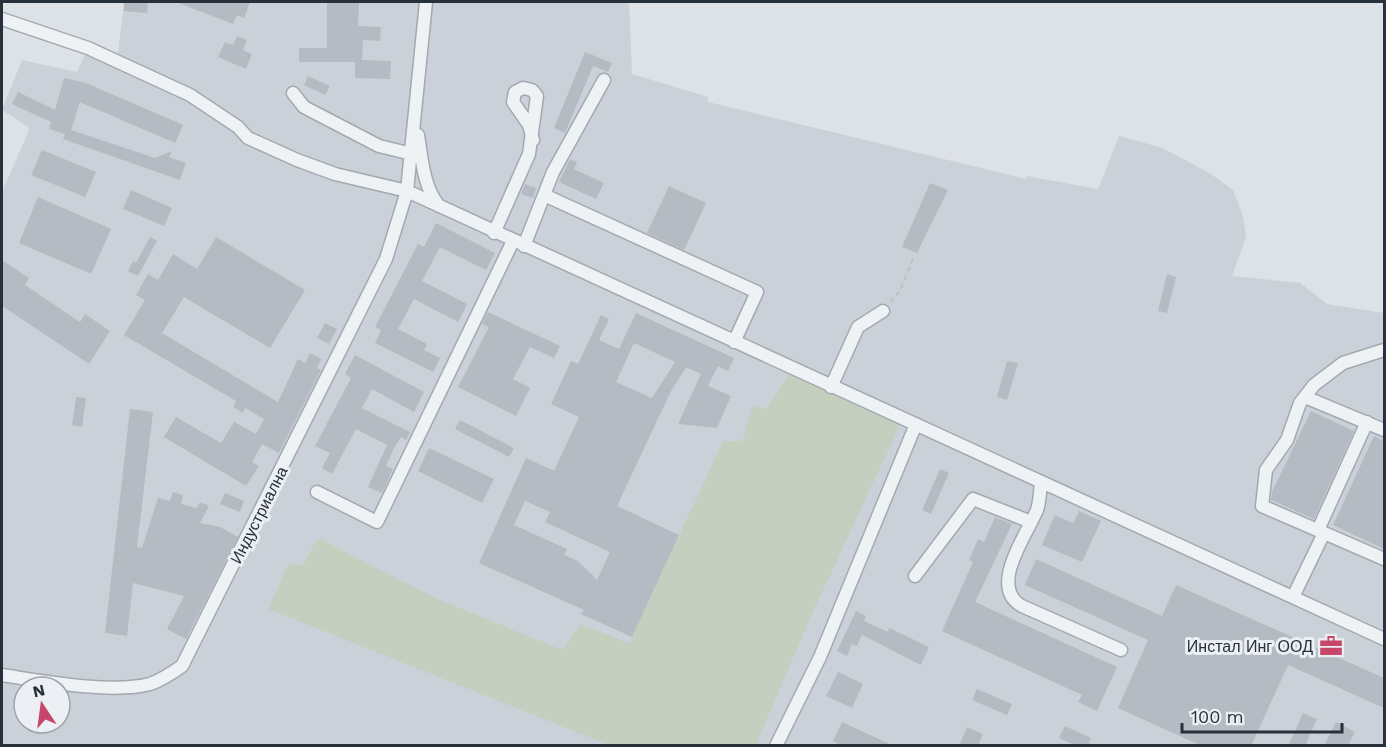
<svg xmlns="http://www.w3.org/2000/svg" width="1386" height="747" font-family="'Work Sans',sans-serif">
<rect width="100%" height="100%" fill="#dde2e6"/>
<path fill="#cbd1d8" fill-rule="evenodd" d="M124,2H629L632,74L708,97V102L1026,179L1027,176L1098,189L1119,136L1163,148L1211,174L1233,190L1243,216L1246,237L1232,276L1300,283L1327,304L1384,313V745L2,746V192L30,128L2,110L22,60L77,72L88,48L117,61ZM24,687H60V723H24Z"/>
<path fill="#c5cfbf" d="M789,374L900,425L813,612L756,745H609L268,609L289,563L302,566L318,538L440,600L563,650L580,624L629,643L723,441H742L753,406L766,409Z"/>
<path fill="#b5bbc2" fill-rule="evenodd" d="M124,2H148L147,13L124,11Z
M176,2H250L244,18L237,15L233,24Z
M327,2H359L358,26L381,27L380,41L363,40L362,60L391,61L390,79L355,78V62H299V48H327Z
M237,36L247,40L243,50L252,54L246,69L218,57L225,42L233,45Z
M585,52L612,63L608,72L593,66L565,133L554,128Z
M308,76L330,86L325,95L304,85Z
M64,78L86,83L183,125L175,143L80,102L71,130L155,158L172,151L169,157L186,163L180,180L63,139L65,134L49,129L51,122L12,104L18,92L55,110Z
M42,150L96,172L85,197L31,175Z
M570,159L577,162L574,169L604,183L596,199L559,182Z
M930,183L948,190L917,253L902,247Z
M525,184L536,188L533,198L521,194Z
M669,186L706,203L684,250L647,233Z
M131,190L172,208L164,226L123,209Z
M38,197L111,229L91,274L19,243Z
M436,223L495,253L486,270L440,247L422,281L467,304L458,322L414,299L398,329L427,344L424,350L440,358L433,372L375,343L381,330L375,327L418,244L424,247Z
M150,237L157,241L138,276L128,271L133,261L136,263Z
M216,237L305,290L270,348L184,297L162,333L278,402L298,359L305,363L310,353L321,359L317,368L321,370L279,453L262,444L252,462L259,466L246,486L164,437L176,417L221,443L234,422L256,434L264,419L245,408L243,413L233,407L236,401L124,335L145,300L136,295L148,274L158,280L173,254L197,269Z
M2,260L29,278L25,285L80,322L85,314L110,331L89,364L2,306Z
M1167,274L1176,277L1167,313L1158,311Z
M488,312L560,346L554,358L530,347L513,379L530,388L516,416L458,387L489,327L482,324Z
M636,313L734,358L728,371L718,366L708,386L731,396L717,428L678,424L701,374L686,367L670,393L617,506L679,535L632,637L581,614L584,610L479,563L526,458L554,471L573,430L579,417L551,404L571,361L578,364L601,315L609,319L599,340L619,349ZM634,343L675,362L652,398L616,382ZM525,501L550,512L545,522L610,552L597,580L578,561L564,555L567,549L514,525Z
M325,323L337,329L329,344L317,338Z
M355,355L424,392L414,412L372,389L362,408L410,432L406,440L401,437L394,448L386,466L393,469L382,493L368,487L387,445L356,429L332,474L322,468L330,453L315,446L351,378L345,374Z
M1007,361L1018,363L1007,400L997,397Z
M76,397L86,398L82,427L72,425Z
M130,409L153,412L137,547L142,548L158,498L170,501L173,492L183,495L181,504L197,508L200,502L209,506L200,523L220,527L238,537L186,639L167,629L184,596L133,583L127,636L105,633Z
M1311,411L1354,431L1314,519L1271,500L1272,492Z
M460,420L514,448L509,457L455,429Z
M1374,436L1384,441V549L1333,525Z
M429,448L494,479L482,503L418,471Z
M940,469L949,473L931,514L922,510Z
M225,493L244,501L240,512L220,504Z
M1079,511L1101,521L1082,562L1042,545L1055,515L1073,523Z
M995,517L1012,524L975,602L1117,667L1097,711L1078,702L1082,695L942,631L973,562L969,560L978,539L984,542Z
M1036,559L1162,616L1176,585L1384,678V708L1288,665L1251,746H1202L1118,708L1148,640L1025,585Z
M856,611L866,616L864,621L888,632L889,628L929,647L921,665L862,635L857,646L852,644L847,656L837,651Z
M838,672L863,684L852,708L826,696Z
M977,689L1012,704L1007,715L972,700Z
M1303,713L1317,719L1305,746H1288Z
M842,722L894,746H842L833,741Z
M1336,722L1355,732L1348,746H1324Z
M1065,726L1091,738L1088,746H1077L1059,738Z
M967,727L983,734L978,746H959Z"/>
<g fill="none" stroke-linecap="round" stroke-linejoin="round">
<g stroke="#a3a9b0" stroke-width="15">
<path id="minor" d="M2,19L88,48L190,95L238,127L248,138L297,160L335,174L407,191L1384,639
M293,93L304,107L379,146L412,154
M418,135C422,159 423,186 439,206
M544,195L757,292L734,342
M494,233L529,154L537,96L532,90L523,88L515,92L513,102L529,125L533,140
M524,246L553,172L604,80
M1384,350L1343,363L1314,385L1300,403L1287,440L1266,470L1262,506L1384,559
M831,387L858,327L883,311
M1305,397L1384,430
M1041,482C1040,491 1040,501 1037,510C1026,536 988,587 1022,606L1121,650
M317,492L377,522L513,241
M1318,530L1367,422
M915,576L973,499L1031,522
M1293,597L1324,533
M2,675C42,681 111,694 150,684C162,680 172,673 182,666L386,259L407,191L426,2
M776,746L820,657L916,424"/>
</g>
<path stroke="#bbc0c5" stroke-width="2" stroke-dasharray="4.5 4.5" stroke-linecap="butt" d="M890,302L900,291L913,259"/>
<use href="#minor" stroke="#eff2f5" stroke-width="12"/>
</g>
<defs>
<g id="office-bare" transform="scale(1.8)"><path d="M-6-3h4V-5.5h4V-3h4V5H-6ZM-1-4.5V-3h2v-1.5ZM-6 0V1H6V0Z" fill="#c64769" stroke="#ecf0f4" stroke-width="2.5" paint-order="stroke"/></g>
</defs>
<g fill-rule="evenodd">
<use href="#office-bare" x="1331" y="646"/>
</g>
<g text-anchor="middle" dominant-baseline="central" stroke-width="6" stroke-linejoin="round" paint-order="stroke">
<g font-size="16" fill="#27313c" stroke="#ecf0f4">
<text transform="translate(259 515) rotate(-63)">Индустриална</text>
</g>
<g font-size="16" fill="#27313c" stroke="#ecf0f4" text-anchor="end">
<text x="1313" y="646">Инстал Инг ООД</text>
</g>
</g>
<rect width="1386" height="747" fill="none" stroke="#27313c" stroke-width="6"/>
<g transform="translate(42 705) rotate(347)"><circle r="28" fill="#ecf0f4" stroke="#9da4aa" stroke-width="1.5"/>
<path d="M0-4.5L10 22L0 15L-10 22Z" fill="#c64769"/>
<text y="-9" font-size="16" font-weight="bold" text-anchor="middle" fill="#27313c">N</text>
</g>
<path d="M1182 723v9h160v-9" fill="none" stroke="#27313c" stroke-width="3"/>
<text x="1191" y="723" font-size="18" fill="#27313c" stroke="#ecf0f4" stroke-width="4.5" paint-order="stroke">100 m</text>
</svg>
